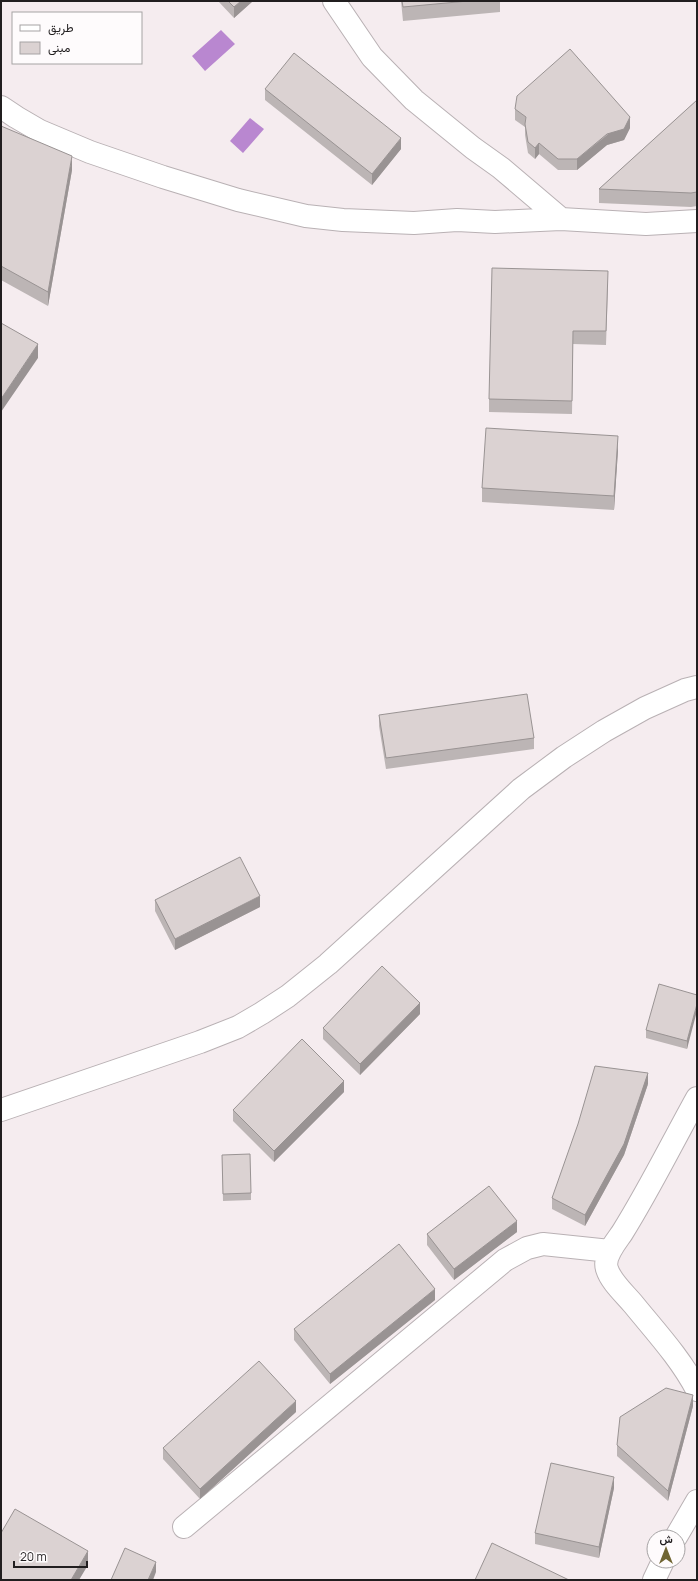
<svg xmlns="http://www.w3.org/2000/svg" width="698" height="1581" font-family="Manrope,Vazirmatn,sans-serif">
<rect width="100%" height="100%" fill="#f5ecef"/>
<path fill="#b987d0" d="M221,30L235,44L205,71L192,56Z
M250,118L264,129L243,153L230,141Z"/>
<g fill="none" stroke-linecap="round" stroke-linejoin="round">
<g stroke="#b9b1b4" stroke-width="24">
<path id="minor" d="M334,1L372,57L414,100L473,148L501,168L561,219
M1,107L16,117L40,131L90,152L163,177L238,200L306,216L343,220L414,223L457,220L495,222L561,219L646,224L697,221
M697,1098C672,1143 649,1190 622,1233C615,1243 603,1257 607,1269C611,1282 625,1294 634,1305C656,1332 681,1359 697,1390
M1,1110L200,1042L238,1027L262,1013L288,996L328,964L521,789L564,757L604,731L645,708L685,690L697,687
M184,1527L505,1260L527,1248L543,1244L610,1251
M676,1537L697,1501
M654,1580L663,1561"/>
</g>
<use href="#minor" stroke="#fff" stroke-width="22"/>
</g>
<path fill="#bcb5b5" d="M218,1H253L234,18Z
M401,1H500V12L403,21Z
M265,89L401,149L372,185L265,100Z
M697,100V206L691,207L599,203V189Z
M515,109L630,128L624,140L607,145L577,170H558L539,154L535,159L528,153L525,135V127L515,120Z
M1,126L72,170L48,306L1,280Z
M608,285L606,345L573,344L572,414L489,412V399Z
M618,450L614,510L482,502V488Z
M379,715L534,738V749L386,769L379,726Z
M155,900L260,907L175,950L155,911Z
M697,995L687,1049L646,1038V1030Z
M420,1014L360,1075L323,1039V1028Z
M648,1084L624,1155L585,1226L552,1209V1198Z
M344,1092L274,1162L233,1121V1110Z
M222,1155L251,1193V1200L223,1201Z
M517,1232L454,1280L427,1245V1234Z
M435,1300L330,1384L294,1340V1329Z
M693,1406L668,1501L617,1456V1445Z
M296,1412L200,1499L163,1459V1448Z
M614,1488L599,1558L535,1544V1533Z"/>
<path fill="#999393" d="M241,1H253L234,18V7Z
M630,117V128L624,140L607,145L577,170V159Z
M401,138V149L372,185V174Z
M539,143V154L535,159V148Z
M72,156V170L48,306V292Z
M38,344V358L1,412V399Z
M618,436V450L614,510V496Z
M260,896V907L175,950V939Z
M420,1003V1014L360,1075V1064Z
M697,1004V1011L687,1049V1041Z
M648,1073V1084L624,1155L585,1226V1215Z
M344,1081V1092L274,1162V1151Z
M517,1221V1232L454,1280V1269Z
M435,1289V1300L330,1384V1374Z
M693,1395V1406L668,1501V1491Z
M296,1401V1412L200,1499V1489Z
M614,1477V1488L599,1558V1547Z
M88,1551V1565L79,1580H71Z
M156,1562V1572L153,1580H148Z"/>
<path fill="#dbd2d2" stroke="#999393" d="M228,1H241L234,7Z
M402,1H468L403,7Z
M570,49L630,117L624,129L607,134L577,159H558L539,143L535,148L528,142L525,124L526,117L515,109L517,96Z
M294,53L401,138L372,174L265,89Z
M697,100V192L691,193L599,189Z
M1,126L72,156L48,292L1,266Z
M492,268L608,271L606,331H573L572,401L489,399Z
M1,323L38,344L1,399Z
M486,428L618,436L614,496L482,488Z
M527,694L534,738L386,758L379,715Z
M240,857L260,896L175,939L155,900Z
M382,966L420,1003L360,1064L323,1028Z
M659,984L697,995V1004L687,1041L646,1030Z
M302,1039L344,1081L274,1151L233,1110Z
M595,1066L648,1073L624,1144L585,1215L552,1198L578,1124Z
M250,1154L251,1193L223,1194L222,1155Z
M489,1186L517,1221L454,1269L427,1234Z
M399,1244L435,1289L330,1374L294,1329Z
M259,1361L296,1401L200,1489L163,1448Z
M666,1388L693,1395L668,1491L617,1445L620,1417Z
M551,1463L614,1477L599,1547L535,1533Z
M15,1509L88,1551L71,1580H1V1533Z
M492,1543L569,1580H475Z
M125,1548L156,1562L148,1580H111Z"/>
<rect width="698" height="1581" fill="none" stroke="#211e1f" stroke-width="4"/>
<rect x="12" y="12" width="130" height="52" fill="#fefbfc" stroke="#a6a3a4"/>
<rect x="20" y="25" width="20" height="6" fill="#ffffff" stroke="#a6a3a4"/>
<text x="48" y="32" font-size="12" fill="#211e1f">طريق</text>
<rect x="20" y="42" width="20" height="12" fill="#dbd2d2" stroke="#a6a3a4"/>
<text x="48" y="52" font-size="12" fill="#211e1f">مبنى</text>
<g transform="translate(666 1549)"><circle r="19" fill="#fefbfc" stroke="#a6a3a4"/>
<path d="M0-3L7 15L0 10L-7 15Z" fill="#706532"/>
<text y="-6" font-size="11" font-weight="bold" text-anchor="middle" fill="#211e1f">ش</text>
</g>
<path d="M14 1561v6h73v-6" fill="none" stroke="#211e1f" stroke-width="2"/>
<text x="20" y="1561" font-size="12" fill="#211e1f" stroke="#fefbfc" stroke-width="3" paint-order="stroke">20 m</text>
</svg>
